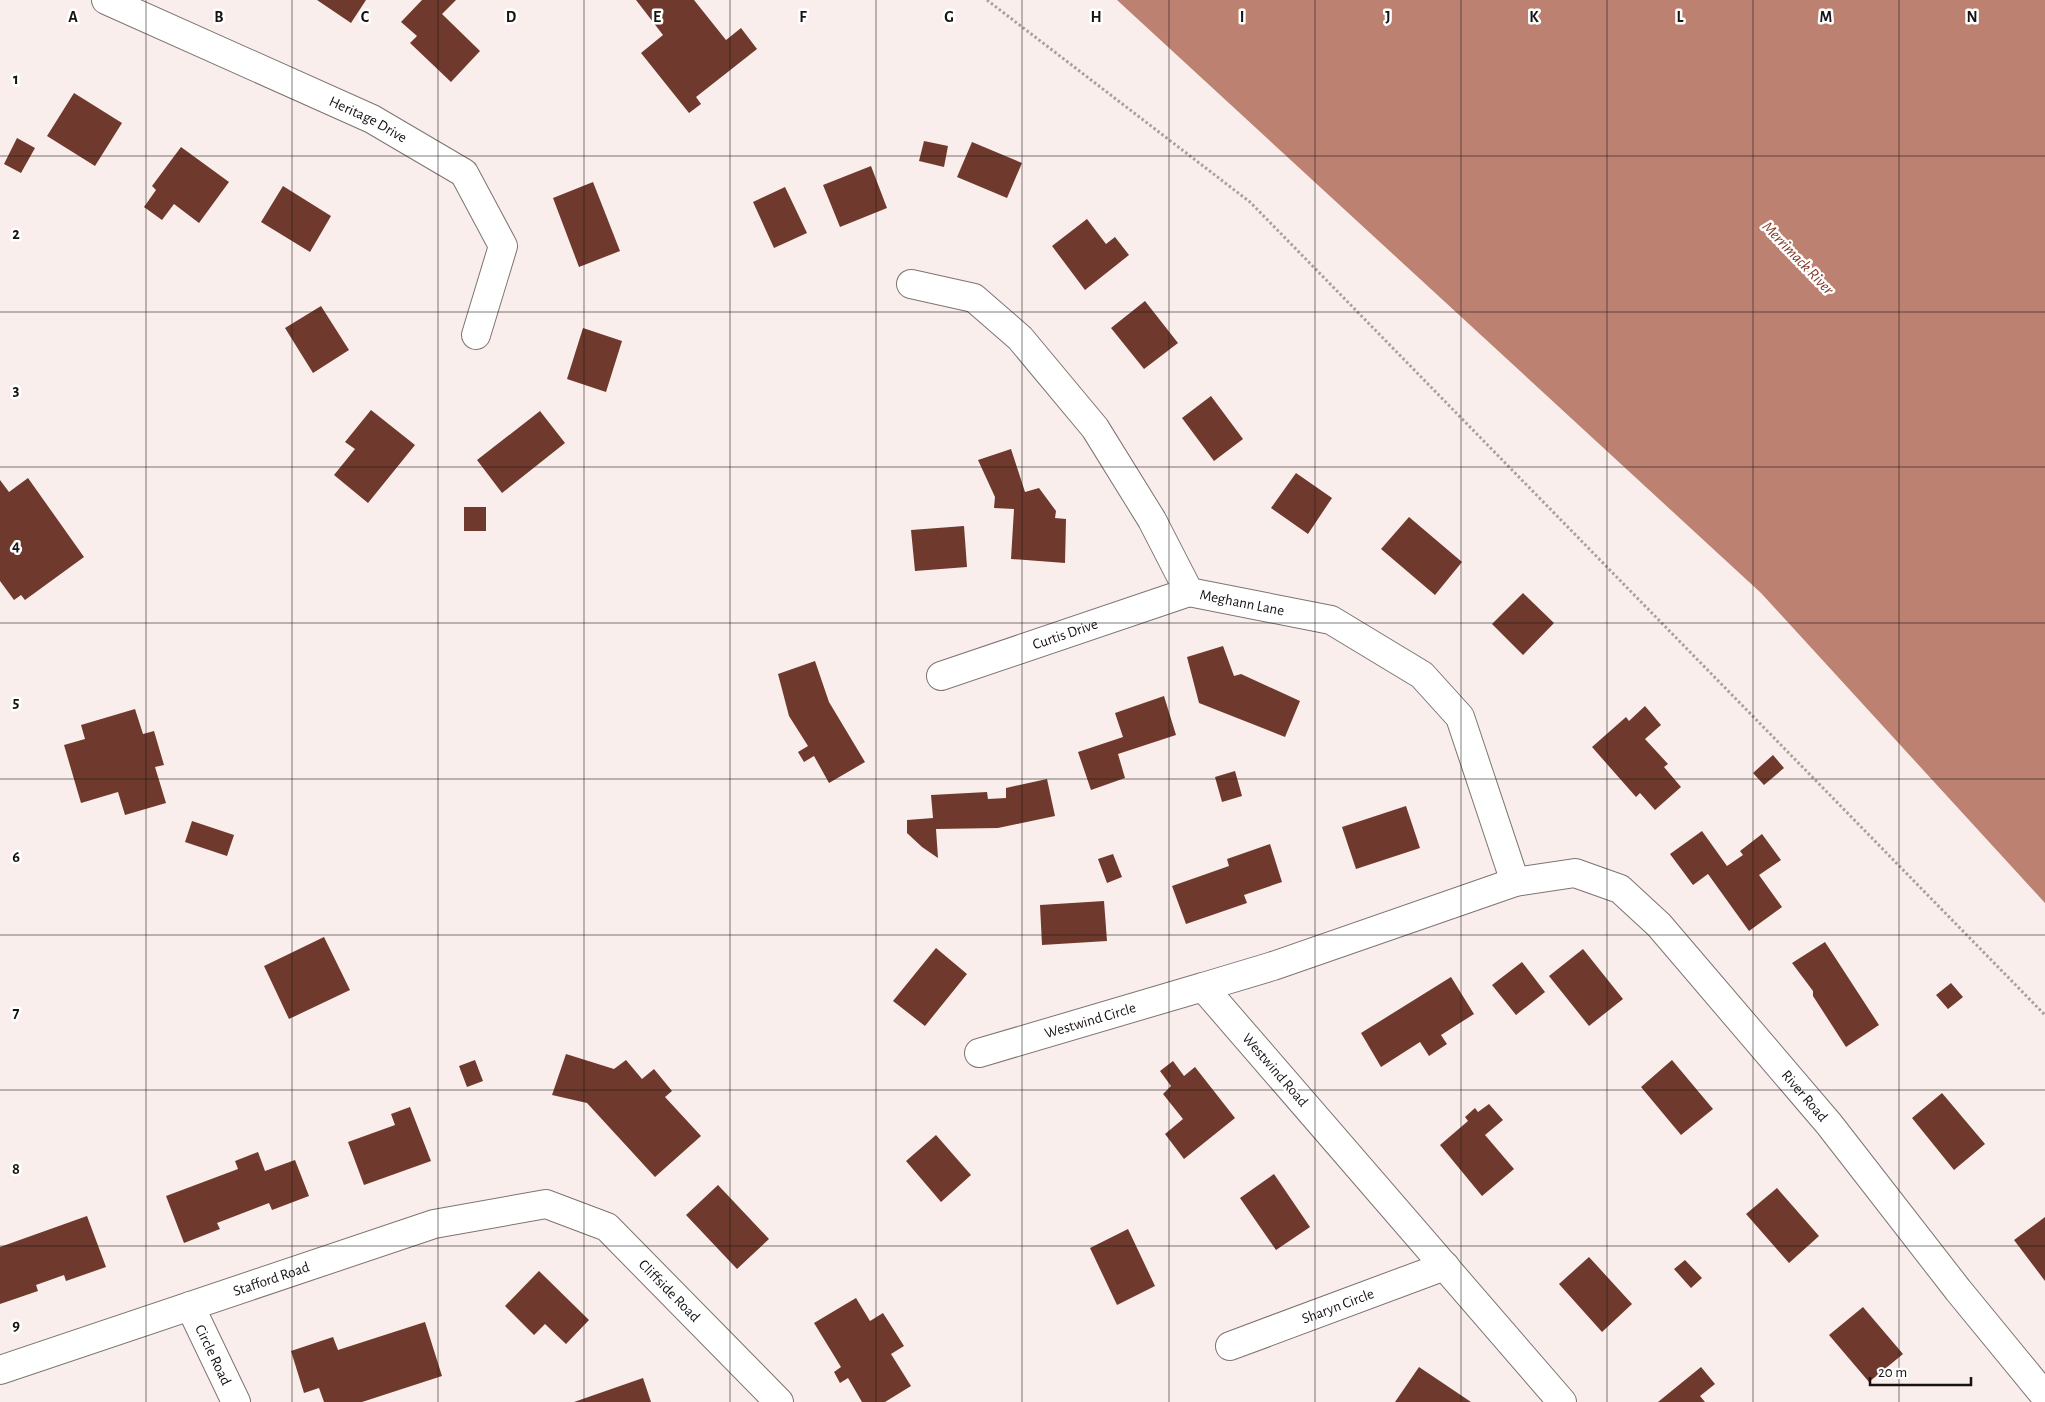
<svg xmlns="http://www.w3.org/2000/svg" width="2045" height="1402" font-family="'Alegreya Sans',sans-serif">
<rect width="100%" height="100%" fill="#f9eeeb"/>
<path fill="#bc8171" d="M1117,0H2045V903L1761,593Z"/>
<path fill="#6f3a2d" d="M317,0H366L351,23Z
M422,0H456L442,14L480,51L451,82L410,43L417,36L401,22Z
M636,0H694L726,40L741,28L757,49L696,97L701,104L689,113L641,53L663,35Z
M74,93L122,123L95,166L47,136Z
M17,138L35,148L21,173L4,164Z
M924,141L948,146L944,167L919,161Z
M972,142L1022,163L1007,198L957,177Z
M181,147L229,182L199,223L174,204L162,220L144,207L156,190L152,186Z
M871,166L887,208L840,227L823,185Z
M593,182L620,251L579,267L553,198Z
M283,186L331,216L310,252L261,222Z
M785,187L807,233L774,248L753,202Z
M1087,219L1106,244L1115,237L1129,255L1085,290L1052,246Z
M1145,301L1178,343L1144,369L1111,328Z
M321,306L349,350L313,373L285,328Z
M583,328L622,341L606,392L567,379Z
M1211,396L1243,439L1214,461L1182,418Z
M371,410L415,445L368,503L334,475L355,449L345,442Z
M540,411L565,443L502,493L477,460Z
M1011,449L1025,492L1039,488L1056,511L1055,518L1066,519L1065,563L1011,559L1014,509L994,508L995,497L978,460Z
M1296,473L1332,498L1308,534L1271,508Z
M28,478L84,557L25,600L21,595L14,600L0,581V480L9,492Z
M464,507H486V531H464Z
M1409,517L1462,562L1435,595L1381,549Z
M964,526L967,567L915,571L911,530Z
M1523,593L1554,623L1523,655L1492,624Z
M1223,646L1234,676L1241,674L1300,701L1285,737L1199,703L1187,657Z
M815,661L829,702L865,762L829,783L814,756L804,762L798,752L808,746L789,716L778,674Z
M1164,696L1176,735L1118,754L1125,778L1091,790L1078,752L1123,737L1115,713Z
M1645,706L1661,725L1645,739L1668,764L1664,767L1681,787L1655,810L1640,793L1636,797L1592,747L1626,717L1629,721Z
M135,709L143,734L154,731L164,765L155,767L166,803L125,815L118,792L81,803L64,745L85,739L81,725Z
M1773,755L1784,768L1764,785L1753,773Z
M1235,771L1242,796L1222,802L1215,777Z
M1047,779L1055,816L998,828L936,829L938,858L922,847L907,833V820L933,818L931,795L987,792L988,799L1006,798V788Z
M1406,806L1420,848L1356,869L1342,827Z
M192,821L234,835L227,856L185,842Z
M1702,831L1727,866L1743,855L1740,851L1762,834L1781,860L1759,875L1782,907L1749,931L1708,874L1693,885L1670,854Z
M1270,844L1282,882L1244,895L1247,903L1186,924L1172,886L1229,866L1227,859Z
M1113,854L1122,877L1107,883L1098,859Z
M1104,901L1107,941L1042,945L1040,905Z
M324,937L350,990L289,1019L264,966Z
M1825,942L1879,1025L1846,1047L1813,996V991L1792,963Z
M936,948L967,974L925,1026L893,1001Z
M1583,949L1623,999L1589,1026L1549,976Z
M1522,962L1545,992L1516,1015L1492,985Z
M1451,977L1474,1014L1441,1035L1447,1044L1429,1056L1420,1042L1381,1067L1361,1033Z
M1951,983L1963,997L1948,1009L1936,995Z
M566,1054L614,1069L626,1060L642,1079L654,1069L672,1091L665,1097L701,1136L655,1177L587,1103L552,1095Z
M475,1060L483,1081L467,1087L459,1066Z
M1672,1060L1713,1109L1681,1135L1641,1087Z
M1173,1061L1184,1076L1195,1067L1235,1118L1184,1159L1165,1134L1183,1119L1163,1094L1171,1086L1160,1071Z
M1942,1093L1985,1144L1954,1170L1912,1118Z
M1489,1104L1503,1120L1485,1135L1514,1169L1482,1196L1440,1145L1468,1121L1465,1117L1475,1108L1478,1112Z
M410,1107L431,1161L364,1185L348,1142L395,1125L391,1114Z
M936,1135L971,1175L941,1202L906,1161Z
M258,1152L265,1171L295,1160L309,1196L272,1210L269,1203L217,1223L220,1229L184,1243L166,1196L238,1169L235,1161Z
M1274,1174L1310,1227L1276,1250L1240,1198Z
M718,1185L769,1239L737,1269L686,1215Z
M1777,1188L1819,1236L1789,1263L1746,1214Z
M87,1216L106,1267L66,1281L64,1275L36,1285L38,1291L0,1304V1247Z
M2045,1217V1281L2014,1240Z
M1128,1229L1155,1286L1117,1305L1090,1248Z
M1589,1257L1632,1304L1602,1332L1559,1284Z
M1685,1260L1702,1278L1691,1288L1674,1269Z
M539,1271L589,1320L566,1344L545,1324L534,1335L505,1306Z
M856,1298L870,1321L883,1313L904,1346L891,1354L911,1386L885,1402H862L848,1378L840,1383L834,1372L841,1367L814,1323Z
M1863,1307L1903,1354L1869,1382L1829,1335Z
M425,1322L442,1376L362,1402H324L319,1388L304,1393L291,1351L333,1337L338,1350Z
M1419,1367L1471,1402H1395Z
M1701,1367L1715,1384L1700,1396L1705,1402H1658Z
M643,1378L651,1402H574Z"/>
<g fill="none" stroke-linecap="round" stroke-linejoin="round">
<g stroke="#7d7471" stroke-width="30">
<g id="minor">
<path id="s1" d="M106,0L372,119L464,173L503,246L476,335"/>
<path id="s2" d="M911,284L974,298L1020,338L1095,428L1152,520L1189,592L1331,620L1422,675L1460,717L1515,882"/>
<path id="s3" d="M941,676L1189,592"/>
<path id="s4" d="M979,1053L1203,987"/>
<path id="s5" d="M190,1306L236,1402"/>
<path id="s6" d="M1230,1346L1445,1266"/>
<path id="s7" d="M0,1370L434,1224L546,1204L607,1227L779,1402"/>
<path id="s8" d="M1562,1402L1203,987L1273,966L1515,882L1575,873L1620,889L1659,925L1829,1124L1958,1290L2045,1396"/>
</g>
</g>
<path stroke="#a9a09e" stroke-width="3" stroke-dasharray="2.5 2.5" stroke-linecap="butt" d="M987,0L1250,202L2045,1015"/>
<use href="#minor" stroke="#fff" stroke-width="28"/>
</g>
<path fill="none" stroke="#171312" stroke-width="1" stroke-opacity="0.55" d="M146,0V1402M292,0V1402M438,0V1402M584,0V1402M730,0V1402M876,0V1402M1022,0V1402M1169,0V1402M1315,0V1402M1461,0V1402M1607,0V1402M1753,0V1402M1899,0V1402M0,156H2045M0,312H2045M0,467H2045M0,623H2045M0,779H2045M0,935H2045M0,1090H2045M0,1246H2045"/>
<g text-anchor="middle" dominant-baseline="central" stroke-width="5" stroke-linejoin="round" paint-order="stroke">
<g font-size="15" fill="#171312" stroke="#fff">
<text stroke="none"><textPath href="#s1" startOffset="288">Heritage Drive</textPath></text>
<text stroke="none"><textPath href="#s2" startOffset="486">Meghann Lane</textPath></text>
<text stroke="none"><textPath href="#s3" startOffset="131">Curtis Drive</textPath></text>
<text stroke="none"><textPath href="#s4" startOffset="116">Westwind Circle</textPath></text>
<text transform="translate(1275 1070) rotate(49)">Westwind Road</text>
<text stroke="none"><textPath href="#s8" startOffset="1264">River Road</textPath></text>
<text stroke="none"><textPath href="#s7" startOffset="286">Stafford Road</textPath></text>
<text stroke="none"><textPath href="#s7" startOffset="726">Cliffside Road</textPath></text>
<text stroke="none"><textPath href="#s6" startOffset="115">Sharyn Circle</textPath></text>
<text stroke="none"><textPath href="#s5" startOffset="54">Circle Road</textPath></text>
</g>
<g font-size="16" font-style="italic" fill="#823825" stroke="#fff">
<text transform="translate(1798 258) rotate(46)">Merrimack River</text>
</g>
</g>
<g font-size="16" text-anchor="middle" font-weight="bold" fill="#171312" stroke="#fff" stroke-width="5" stroke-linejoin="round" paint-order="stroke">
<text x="73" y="22">A</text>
<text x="219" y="22">B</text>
<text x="365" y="22">C</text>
<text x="511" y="22">D</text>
<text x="657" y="22">E</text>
<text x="803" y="22">F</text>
<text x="949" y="22">G</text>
<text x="1096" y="22">H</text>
<text x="1242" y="22">I</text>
<text x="1388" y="22">J</text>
<text x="1534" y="22">K</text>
<text x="1680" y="22">L</text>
<text x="1826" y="22">M</text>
<text x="1972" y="22">N</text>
<text x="16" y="84">1</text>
<text x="16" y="239">2</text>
<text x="16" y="395">3</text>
<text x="16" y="551">4</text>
<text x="16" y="707">5</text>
<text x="16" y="862">6</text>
<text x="16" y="1018">7</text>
<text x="16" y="1174">8</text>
<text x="16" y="1330">9</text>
</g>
<path d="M1870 1377v8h101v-8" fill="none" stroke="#171312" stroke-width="2.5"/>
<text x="1878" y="1377" font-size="15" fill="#171312" stroke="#ffffff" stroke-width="4" paint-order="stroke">20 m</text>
</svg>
